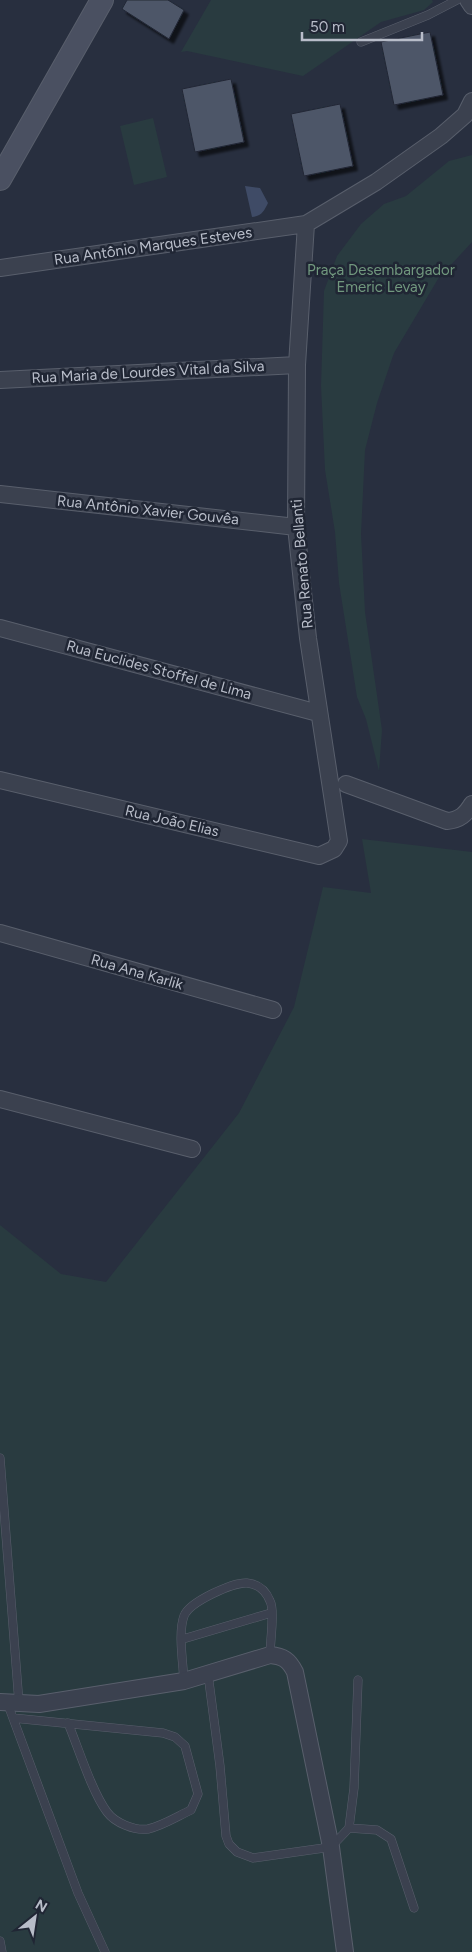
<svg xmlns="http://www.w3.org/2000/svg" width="472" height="1952" font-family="Figtree,sans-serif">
<defs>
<filter id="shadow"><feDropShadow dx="4.5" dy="4.5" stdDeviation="1" flood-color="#0009"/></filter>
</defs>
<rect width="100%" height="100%" fill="#282f3f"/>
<path fill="#293b40" d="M211,0H432L433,2L424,10L381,22L303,76L187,51L181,52Z
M153,118L167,177L134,185L120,126Z
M472,155V242L438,279L394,353L377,403L365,450L361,534L365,612L382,730L379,771L366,719L357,697L339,583L335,532L325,470L321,386L324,291L337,256L361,224L384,204L406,196L449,161Z
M362,839L472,852V1952H0V1225L61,1274L106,1282L239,1113L294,1007L323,887L371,893Z"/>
<path fill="#3f4b66" d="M245,186L260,188L268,203C264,211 262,216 252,217Z"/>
<path fill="#4e5667" stroke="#222836" filter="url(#shadow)" d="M127,0H168L184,10L169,39L122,9Z
M430,32L443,95L394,105L381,42Z
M231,79L244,142L195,152L182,89Z
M340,104L353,166L304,176L291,114Z"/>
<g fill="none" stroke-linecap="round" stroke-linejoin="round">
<g stroke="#595f6c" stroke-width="9">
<path id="lane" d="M361,42L428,15L457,0
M0,1458L19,1703
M183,1639L271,1613
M208,1674L220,1766L226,1836L229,1844L237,1852L253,1858L331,1847L349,1828L354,1788L358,1680
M184,1681C183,1663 178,1632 184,1616C189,1602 233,1582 247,1583C259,1584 266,1591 270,1601C275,1610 270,1643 270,1655
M7,1702L78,1893L105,1952
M13,1718L163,1733L175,1737L185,1746L198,1794L191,1810C178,1816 162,1826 148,1829C135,1831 115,1823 107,1812C92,1792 78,1747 68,1723
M349,1828L377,1830L391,1839L414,1908
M0,1941L2,1952"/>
</g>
<g stroke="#595f6c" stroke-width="18">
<path id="street" d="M468,0L472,6
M0,268L306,224L376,182L441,136L465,115L472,101
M0,380L297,365
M0,494L296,527
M0,628L318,713
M0,780L319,856L334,849L339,841L308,638L296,527L297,365L306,224
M346,784L447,821C460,820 466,814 472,804
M0,933L273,1010
M0,1099L192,1149
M0,1702L39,1704L184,1681L270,1655C283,1656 289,1660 295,1672L331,1847L345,1952"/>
</g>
<g stroke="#595f6c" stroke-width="24">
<path id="secondary" d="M0,179L102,0"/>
</g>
<use href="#lane" stroke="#3b414f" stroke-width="8"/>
<use href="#street" stroke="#3b414f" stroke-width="16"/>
<use href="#secondary" stroke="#4a5061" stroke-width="22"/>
</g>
<g text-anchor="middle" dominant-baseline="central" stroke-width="5" stroke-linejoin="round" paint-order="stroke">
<g font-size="15" fill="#b8bdc9" stroke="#202634">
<text transform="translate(153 246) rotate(-8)">Rua Antônio Marques Esteves</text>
<text transform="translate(148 372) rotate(-3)">Rua Maria de Lourdes Vital da Silva</text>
<text transform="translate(148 510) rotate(6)">Rua Antônio Xavier Gouvêa</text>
<text transform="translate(302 564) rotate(-95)">Rua Renato Bellanti</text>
<text transform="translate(159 670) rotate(15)">Rua Euclides Stoffel de Lima</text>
<text transform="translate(172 821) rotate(13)">Rua João Elias</text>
<text transform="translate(137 972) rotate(16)">Rua Ana Karlik</text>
</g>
<g font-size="15" fill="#71987e" stroke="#202634">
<text x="381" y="270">Praça Desembargador<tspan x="381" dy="17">Emeric Levay</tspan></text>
</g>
</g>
<g transform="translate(35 1917) rotate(30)" stroke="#202634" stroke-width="4" paint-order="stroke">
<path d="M0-4L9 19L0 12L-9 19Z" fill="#b8bdc9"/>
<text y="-8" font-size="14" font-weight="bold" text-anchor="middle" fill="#b8bdc9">N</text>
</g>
<path d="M302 32v8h120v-8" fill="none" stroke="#b8bdc9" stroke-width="2.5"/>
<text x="310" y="32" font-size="15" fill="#b8bdc9" stroke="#202634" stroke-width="4" paint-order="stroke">50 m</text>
</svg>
